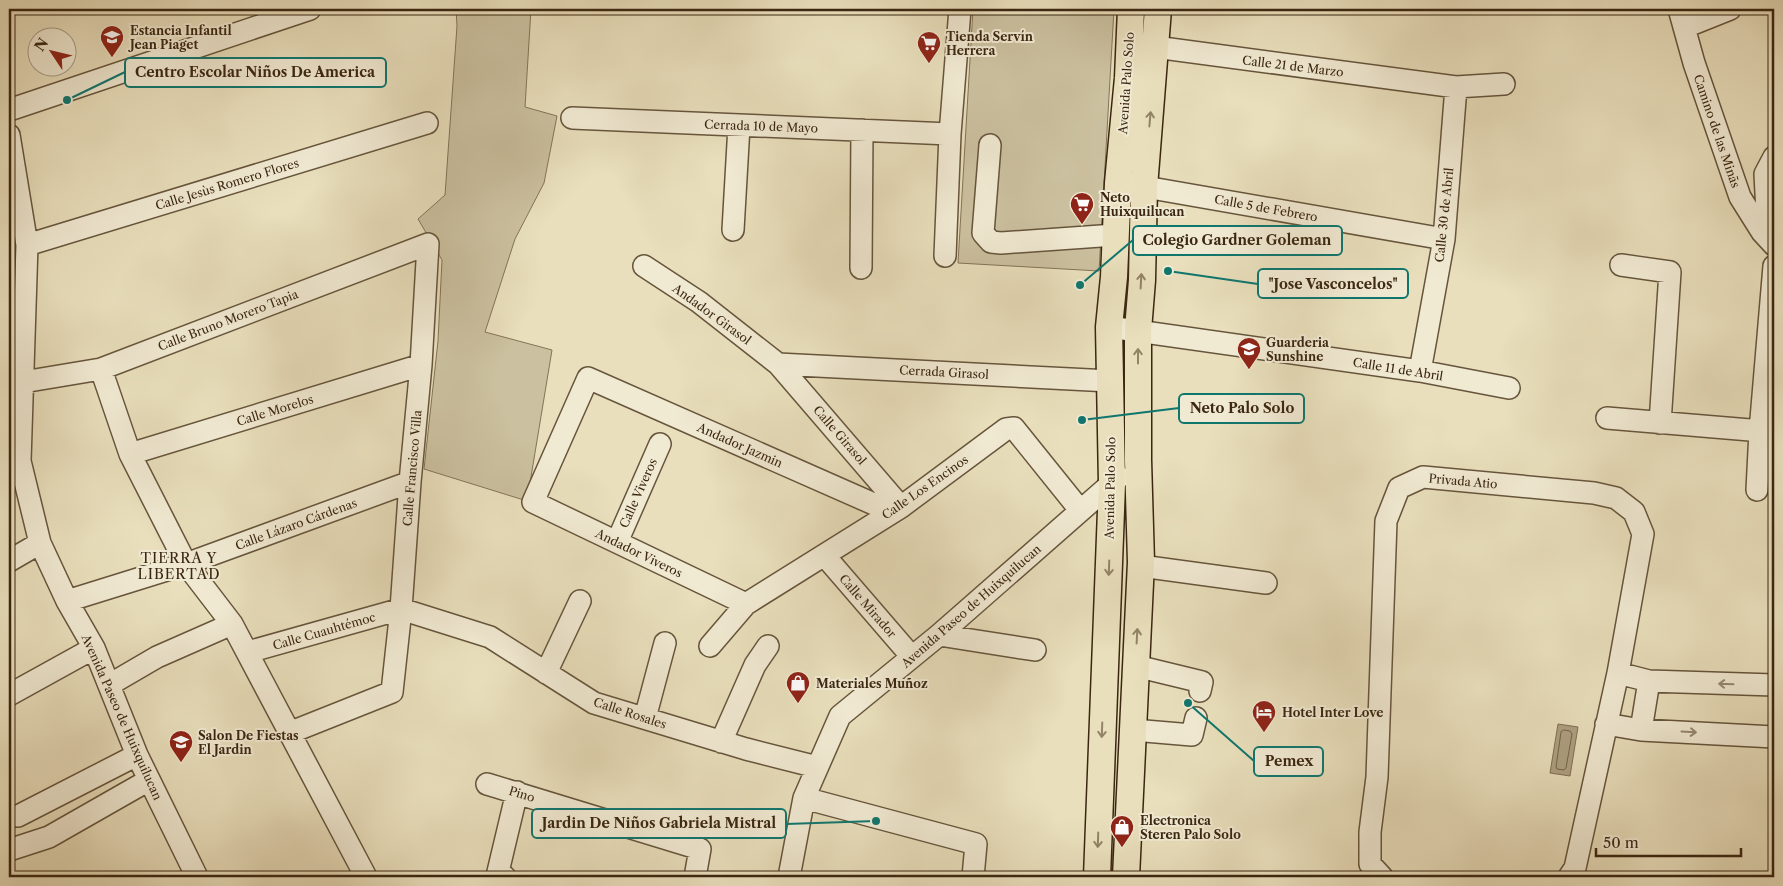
<svg xmlns="http://www.w3.org/2000/svg" width="1783" height="886" font-family="'Libre Caslon Text',serif">
<rect width="100%" height="100%" fill="#e9dfbc"/>
<filter id="stains"><feTurbulence type="fractalNoise" baseFrequency=".004" numOctaves="4"/><feColorMatrix values="0 0 0 0 .2 0 0 0 0 .09 0 0 0 0 .02 0 0 0 .5 -.17"/></filter>
<radialGradient id="worn" r=".72"><stop offset=".6" stop-color="#630" stop-opacity="0"/><stop offset="1" stop-color="#630" stop-opacity=".3"/></radialGradient>
<path fill="#cbc09f" stroke="#837458" d="M456,9H531L525,107L557,116L544,183L515,239L485,332L552,350L527,501L424,469L438,341L442,260L418,219L445,195L457,26Z
M973,9H1114L1099,271L958,263Z"/>
<path fill="#aea082" stroke="#807055" d="M1558,724L1578,727L1570,776L1550,773Z"/>
<g fill="none" stroke-linecap="round" stroke-linejoin="round">
<path stroke="#74644a" stroke-width="1" d="M1564,730L1570,731L1572,734L1566,768L1564,770L1557,769L1556,767L1561,732Z"/>
<g stroke="#66553c" stroke-width="24">
<path id="minor" d="M1679,9L1694,63L1740,197L1762,232L1774,245
M1685,27L1730,9
M1140,45L1456,87L1504,84
M9,110L310,9
M572,118L950,134
M9,135L27,245L20,461L40,543L67,601L94,648L137,755L197,877
M990,145L983,233L991,242L1001,243L1115,235
M1128,184L1444,239
M733,230L739,126
M1774,239L1767,212L1765,174L1774,157
M27,245L427,123
M945,256L950,134L960,9
M1621,265L1670,272L1660,423
M644,266L699,302L778,364L901,507
M861,268L862,130
M1109,327L1420,371L1509,388
M778,364L1110,381
M101,369L130,454L186,564L232,624L366,877
M1420,371L1444,239L1456,87
M23,382L101,369L428,244L421,365L410,482L401,609L392,692L289,733
M1607,418L1774,432
M130,454L421,365
M1757,490L1760,431L1774,266
M617,542L660,444
M824,555L912,657
M9,561L40,543
M1141,566L1266,583
M67,601L186,564L410,482
M746,604L533,502L588,378L892,512
M939,635L1035,650
M710,646L746,604L901,507L1006,429L1014,428L1080,510
M248,652L401,609L490,637L594,703L746,749L817,767
M1136,666L1202,682L1200,691
M546,673L580,601
M1618,673L1649,681L1774,685
M109,685L157,657L232,624
M9,695L94,648
M645,718L665,643
M1606,724L1641,730L1774,737
M1133,730L1192,735L1196,718
M1641,730L1649,681
M721,742L755,665L768,646
M487,784L700,849L695,877
M804,798L976,844L973,877
M18,816L137,755
M9,850L49,837L149,780
M505,877L497,876L517,792
M789,877L804,798L840,716L939,635L1119,477
M1382,877L1370,864V832L1377,777L1386,521L1399,488L1423,477L1594,493L1616,498L1634,512L1643,534L1618,673L1575,868L1569,877"/>
</g>
<g stroke="#3b2711" stroke-width="29">
<path id="major" d="M1097,877L1112,484L1109,327L1114,277L1118,183L1128,78L1131,9
M1126,877L1141,562L1138,460V330L1142,280L1144,187L1158,9"/>
</g>
<use href="#minor" stroke="#f1ead3" stroke-width="21"/>
<use href="#major" stroke="#e9dfbc" stroke-width="26"/>
</g>
<defs><path id="oneway-shaft" d="M-6 0H5M1.5-3L5.5 0L1.5 3" fill="none" stroke-width="1.6" stroke-linecap="round" stroke-linejoin="round" transform="scale(1.25)"/></defs>
<g stroke="#928366">
<use href="#oneway-shaft" transform="translate(1150 119) rotate(-85)"/>
<use href="#oneway-shaft" transform="translate(1141 281) rotate(-87)"/>
<use href="#oneway-shaft" transform="translate(1138 356) rotate(-90)"/>
<use href="#oneway-shaft" transform="translate(1109 568) rotate(92)"/>
<use href="#oneway-shaft" transform="translate(1137 636) rotate(-87)"/>
<use href="#oneway-shaft" transform="translate(1102 730) rotate(92)"/>
<use href="#oneway-shaft" transform="translate(1098 840) rotate(92)"/>
</g>
<g stroke="#968872">
<use href="#oneway-shaft" transform="translate(1726 684) rotate(-178)"/>
<use href="#oneway-shaft" transform="translate(1689 732) rotate(3)"/>
</g>
<defs>
<g id="school-pin" transform="scale(1.25)"><path d="M0 17L-7.5 6A9.5 9.5 0 1 1 7.5 6Z" fill="#8f2418" stroke="#f1ead3"/><path d="M0-5L7-2L0 1L-7-2ZM-4 1L0 2.5L4 1V4Q0 6-4 4Z" fill="#fff"/></g>
<g id="supermarket-pin" transform="scale(1.25)"><path d="M0 17L-7.5 6A9.5 9.5 0 1 1 7.5 6Z" fill="#8f2418" stroke="#f1ead3"/><path d="M-6-5.5h2.5l.6 2H6L4.5 2H-2.5L-4.4-4H-6ZM-1.5 3.2a1.3 1.3 0 1 0 .1 0ZM3 3.2a1.3 1.3 0 1 0 .1 0Z" fill="#fff"/></g>
<g id="shop-pin" transform="scale(1.25)"><path d="M0 17L-7.5 6A9.5 9.5 0 1 1 7.5 6Z" fill="#8f2418" stroke="#f1ead3"/><path d="M-5-2.5h2.3a2.7 3.5 0 0 1 5.4 0H5L5.5 6h-11ZM-1.5-2.5h3a1.5 2.3 0 0 0-3 0Z" fill="#fff"/></g>
<g id="hotel-pin" transform="scale(1.25)"><path d="M0 17L-7.5 6A9.5 9.5 0 1 1 7.5 6Z" fill="#8f2418" stroke="#f1ead3"/><path d="M-6-4.5h1.5V1H6V5H4.5V3h-9V5H-6ZM-4 0a1.8 1.8 0 1 1 3.6 0ZM.5 0V-2.5h3Q6-2.5 6 0Z" fill="#fff"/></g>
<g id="university-pin" transform="scale(1.25)"><path d="M0 17L-7.5 6A9.5 9.5 0 1 1 7.5 6Z" fill="#8f2418" stroke="#f1ead3"/><path d="M0-5L7-2L0 1L-7-2ZM-4 1L0 2.5L4 1V4Q0 6-4 4Z" fill="#fff"/></g>
</defs>
<g fill-rule="evenodd">
<use href="#school-pin" x="112" y="37"/>
<use href="#supermarket-pin" x="929" y="43"/>
<use href="#supermarket-pin" x="1082" y="204"/>
<use href="#school-pin" x="1249" y="349"/>
<use href="#shop-pin" x="798" y="683"/>
<use href="#hotel-pin" x="1264" y="712"/>
<use href="#university-pin" x="181" y="742"/>
<use href="#shop-pin" x="1122" y="827"/>
</g>
<g text-anchor="middle" dominant-baseline="central" stroke-width="4" stroke-linejoin="round" paint-order="stroke">
<g font-size="12" font-weight="bold" fill="#3b2711" stroke="#f1ead3" text-anchor="start">
<text x="130" y="30">Estancia Infantil<tspan x="130" dy="14">Jean Piaget</tspan></text>
<text x="946" y="36">Tienda Servín<tspan x="946" dy="14">Herrera</tspan></text>
<text x="1100" y="197">Neto<tspan x="1100" dy="14">Huixquilucan</tspan></text>
<text x="1266" y="342">Guarderia<tspan x="1266" dy="14">Sunshine</tspan></text>
<text x="816" y="683">Materiales Muñoz</text>
<text x="1282" y="712">Hotel Inter Love</text>
<text x="198" y="735">Salon De Fiestas<tspan x="198" dy="14">El Jardin</tspan></text>
<text x="1140" y="820">Electronica<tspan x="1140" dy="14">Steren Palo Solo</tspan></text>
</g>
<g font-size="12" fill="#3b2711" stroke="#f1ead3">
<text transform="translate(1293 66) rotate(7)">Calle 21 de Marzo</text>
<text transform="translate(1126 83) rotate(-86)">Avenida Palo Solo</text>
<text transform="translate(761 126) rotate(2)">Cerrada 10 de Mayo</text>
<text transform="translate(1717 131) rotate(71)">Camino de las Minãs</text>
<text transform="translate(227 184) rotate(-17)">Calle Jesùs Romero Flores</text>
<text transform="translate(1266 208) rotate(10)">Calle 5 de Febrero</text>
<text transform="translate(1444 215) rotate(-84)">Calle 30 de Abril</text>
<text transform="translate(712 314) rotate(36)">Andador Girasol</text>
<text transform="translate(228 320) rotate(-21)">Calle Bruno Morero Tapia</text>
<text transform="translate(1398 369) rotate(9)">Calle 11 de Abril</text>
<text transform="translate(944 372) rotate(3)">Cerrada Girasol</text>
<text transform="translate(275 410) rotate(-17)">Calle Morelos</text>
<text transform="translate(840 435) rotate(49)">Calle Girasol</text>
<text transform="translate(740 445) rotate(24)">Andador Jazmin</text>
<text transform="translate(412 468) rotate(-85)">Calle Francisco Villa</text>
<text transform="translate(1463 481) rotate(5)">Privada Atio</text>
<text transform="translate(925 487) rotate(-35)">Calle Los Encinos</text>
<text transform="translate(1110 488) rotate(-89)">Avenida Palo Solo</text>
<text transform="translate(638 493) rotate(-66)">Calle Viveros</text>
<text transform="translate(296 524) rotate(-20)">Calle Lázaro Cárdenas</text>
<text transform="translate(639 553) rotate(26)">Andador Viveros</text>
<text transform="translate(868 606) rotate(49)">Calle Mirador</text>
<text transform="translate(971 606) rotate(-41)">Avenida Paseo de Huixquilucan</text>
<text transform="translate(324 631) rotate(-16)">Calle Cuauhtémoc</text>
<text transform="translate(630 713) rotate(18)">Calle Rosales</text>
<text transform="translate(122 717) rotate(66)">Avenida Paseo de Huixquilucan</text>
<text transform="translate(522 794) rotate(17)">Pino</text>
</g>
<g font-size="14" letter-spacing="1" fill="#3b2711" stroke="#f1ead3">
<text x="179" y="558">TIERRA Y<tspan x="179" dy="16">LIBERTAD</tspan></text>
</g>
</g>
<path fill="none" stroke="#0f766e" stroke-width="2" d="M67 100L125 72M1080 285L1133 240M1168 271L1258 284M1082 420L1179 408M1188 703L1254 761M876 821L786 824"/>
<g fill="#0f766e" stroke="#f1ead3" stroke-width="2">
<circle cx="67" cy="100" r="5"/>
<circle cx="1080" cy="285" r="5"/>
<circle cx="1168" cy="271" r="5"/>
<circle cx="1082" cy="420" r="5"/>
<circle cx="1188" cy="703" r="5"/>
<circle cx="876" cy="821" r="5"/>
</g>
<g fill="#f1ead3" stroke="#0f766e" stroke-width="2">
<rect x="125" y="58" width="261" height="29" rx="5"/>
<rect x="1133" y="226" width="209" height="29" rx="5"/>
<rect x="1258" y="269" width="150" height="29" rx="5"/>
<rect x="1179" y="394" width="125" height="29" rx="5"/>
<rect x="1254" y="747" width="69" height="29" rx="5"/>
<rect x="532" y="809" width="254" height="29" rx="5"/>
</g>
<g font-size="14" text-anchor="middle" font-weight="bold" fill="#3b2711">
<text x="255" y="77">Centro Escolar Niños De America</text>
<text x="1237" y="245">Colegio Gardner Goleman</text>
<text x="1333" y="289">"Jose Vasconcelos"</text>
<text x="1242" y="413">Neto Palo Solo</text>
<text x="1289" y="766">Pemex</text>
<text x="659" y="828">Jardin De Niños Gabriela Mistral</text>
</g>
<rect width="1783" height="886" fill="none" stroke="#e9dfbc" stroke-width="30"/>
<rect x="10" y="10" width="1763" height="866" fill="none" stroke="#3b2711" stroke-width="2.5"/>
<rect x="15" y="15" width="1753" height="856" fill="none" stroke="#3b2711"/>
<g transform="translate(52 52) rotate(305)"><circle r="24" fill="#f1ead3" stroke="#a89c85"/>
<path d="M0-4L9 19L0 12L-9 19Z" fill="#8f2418"/>
<text y="-8" font-size="14" font-weight="bold" text-anchor="middle" fill="#3b2711">N</text>
</g>
<path d="M1596 848v8h145v-8" fill="none" stroke="#3b2711" stroke-width="2.5"/>
<text x="1603" y="848" font-size="15" fill="#3b2711" stroke="#f1ead3" stroke-width="4" paint-order="stroke">50 m</text>
<rect width="100%" height="100%" filter="url(#stains)"/>
<rect width="100%" height="100%" fill="url(#worn)"/>
</svg>
